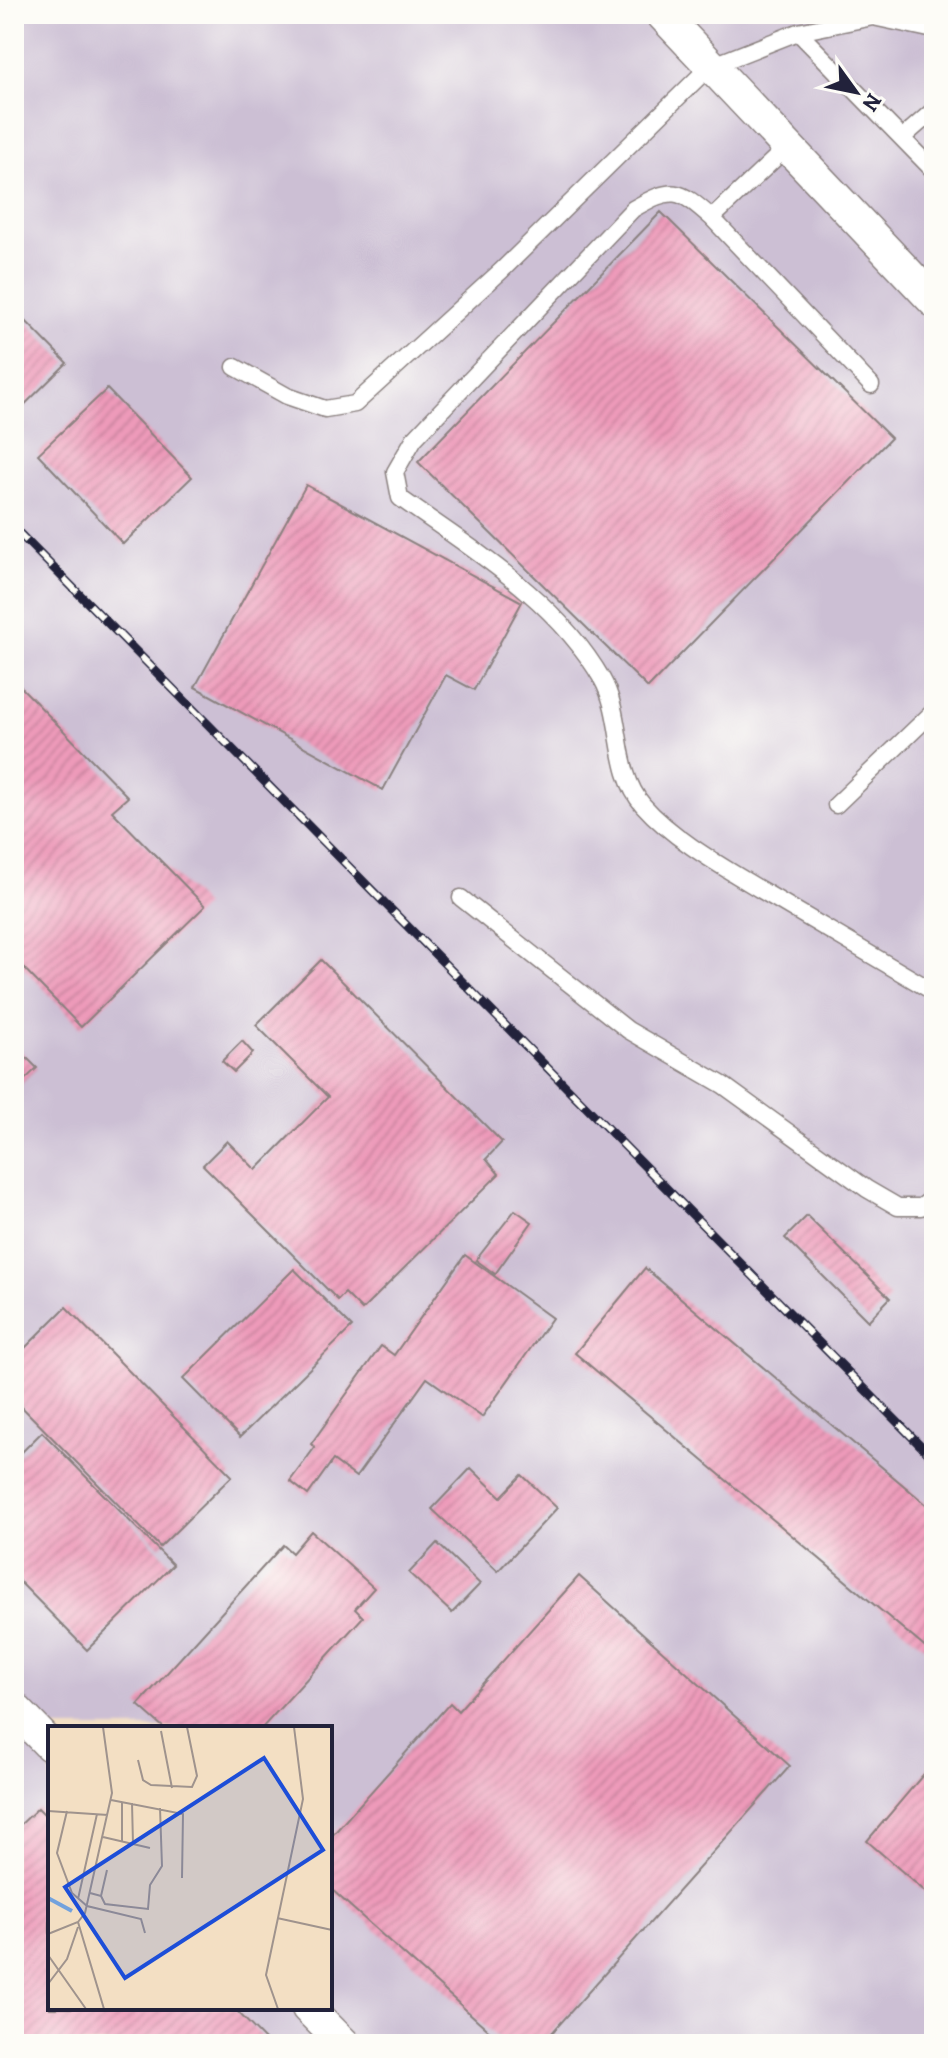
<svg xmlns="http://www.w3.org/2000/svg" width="948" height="2058" font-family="Alegreya,serif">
<defs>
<pattern id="building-hatch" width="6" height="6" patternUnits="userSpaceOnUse" patternTransform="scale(2)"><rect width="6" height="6" fill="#ed9ab9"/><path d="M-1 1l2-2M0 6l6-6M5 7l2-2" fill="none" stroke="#cb84a0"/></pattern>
</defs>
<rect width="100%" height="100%" fill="#fdfcf7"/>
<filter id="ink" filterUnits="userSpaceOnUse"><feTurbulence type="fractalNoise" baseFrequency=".0125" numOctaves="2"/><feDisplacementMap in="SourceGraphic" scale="16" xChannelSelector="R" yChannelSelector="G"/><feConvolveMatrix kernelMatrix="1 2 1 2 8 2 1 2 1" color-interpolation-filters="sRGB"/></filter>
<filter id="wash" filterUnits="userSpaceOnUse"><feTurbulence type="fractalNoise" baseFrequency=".006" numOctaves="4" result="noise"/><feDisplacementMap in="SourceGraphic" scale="32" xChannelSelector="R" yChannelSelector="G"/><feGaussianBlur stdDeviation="1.8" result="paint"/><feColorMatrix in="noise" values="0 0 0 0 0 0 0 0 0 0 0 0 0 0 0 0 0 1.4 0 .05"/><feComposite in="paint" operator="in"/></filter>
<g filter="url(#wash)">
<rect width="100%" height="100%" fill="#f3dfc3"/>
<path fill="#ccbfd4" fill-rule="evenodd" d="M14,14H934V2044H14ZM50,1728H330V2008H50Z"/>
<g id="blocks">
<path fill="url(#building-hatch)" d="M661,212L891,438L648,688L418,462Z
M14,309L67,363L14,415Z
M107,389L192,477L123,544L38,454Z
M306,485L522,602L474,690L446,675L383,790L195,687Z
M20,686L128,797L112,811L205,906L81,1027L14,958V692Z
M321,960L502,1142L486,1159L499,1174L362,1310L345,1293L338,1300L203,1165L227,1141L256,1170L328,1097L256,1025Z
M242,1041L253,1053L234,1072L222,1061Z
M14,1045L37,1068L14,1090Z
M515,1210L532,1222L495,1274L476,1260Z
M807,1216L890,1298L868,1321L785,1238Z
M465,1255L552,1318L482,1417L427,1378L356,1477L333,1460L308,1495L290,1481L315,1447L311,1444L381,1346L394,1355Z
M645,1268L934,1511V1655L575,1353Z
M294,1269L352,1327L240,1437L183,1379Z
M66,1307L232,1476L160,1547L14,1399V1359Z
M42,1432L173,1565L87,1650L14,1576V1460Z
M471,1468L501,1497L522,1475L557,1508L498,1571L432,1509Z
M311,1531L374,1588L355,1609L363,1617L262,1728H164L138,1705L283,1545L292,1553Z
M437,1543L480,1584L452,1613L409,1573Z
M579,1576L790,1766L542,2044H504L330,1888V1838L450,1703L458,1711Z
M934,1762V1885L927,1893L867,1841Z
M38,1808L50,1820V2008H234L269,2044H14V1824L18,1827Z"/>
</g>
</g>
<g filter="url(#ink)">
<use href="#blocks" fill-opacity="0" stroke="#8a807f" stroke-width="2"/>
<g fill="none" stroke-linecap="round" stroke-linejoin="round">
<g stroke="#8a807f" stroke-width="19">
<path id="lane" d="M798,32L934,171
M902,138L934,110
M786,148L712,218L871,385
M712,218C678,188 673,186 633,209L414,439L395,472L400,498C473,550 556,599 602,679C624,717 613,771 643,805C673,839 723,867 761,890C819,924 876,958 934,992
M235,367L287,396L325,409L355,404L501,271L709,67L798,32L873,17L934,30
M836,805L934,711
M461,898L628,1030L723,1085L867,1189L898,1207H921L934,1197"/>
</g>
<g stroke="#8a807f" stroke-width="35">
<path id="street" d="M662,14L934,301
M14,1708L50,1745
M308,2008L344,2044"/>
</g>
<use href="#lane" stroke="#fff" stroke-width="16"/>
<use href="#street" stroke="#fff" stroke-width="32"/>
<g stroke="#22223b" stroke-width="9">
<path id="rail" d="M14,528L934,1459"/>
</g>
<use href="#rail" stroke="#fdfcf7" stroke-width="6" stroke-dasharray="18" stroke-linecap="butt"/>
</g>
</g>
<g transform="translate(48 1726)">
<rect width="284" height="284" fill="#f3dfc3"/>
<path fill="none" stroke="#73a2dd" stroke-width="4" d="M0,172L24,185"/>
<path fill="none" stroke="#9f938d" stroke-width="2" d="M113,5L124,62M90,34L95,54L103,59L144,61L149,50L139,1M63,74L135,88L134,152M74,76V115M84,77L85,118M0,85L60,89M19,85L9,127L24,167L39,180L93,193L97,207M55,111L102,122M42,167L53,170L59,144M53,170L57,178L100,183L102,159L114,140L112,82M30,173L49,88M229,192L284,204M30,196L56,283M0,208L30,196L37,187L64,67L55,1M0,229L38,283M0,258L19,233L30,201M230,283L218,249L255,73L246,1"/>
<path fill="#1d4ed8" fill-opacity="0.15" stroke="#1d4ed8" stroke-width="4" d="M216,32L275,124L77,252L17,161Z"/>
<rect width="284" height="284" fill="none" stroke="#22223b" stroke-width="4"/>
</g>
<rect width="948" height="2058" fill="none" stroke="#fdfcf7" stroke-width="48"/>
<g transform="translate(856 92) rotate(123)" stroke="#fdfcf7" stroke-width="6" paint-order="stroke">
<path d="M0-6L14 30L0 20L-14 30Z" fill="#22223b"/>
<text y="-12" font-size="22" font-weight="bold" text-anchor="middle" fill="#22223b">N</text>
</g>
</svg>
